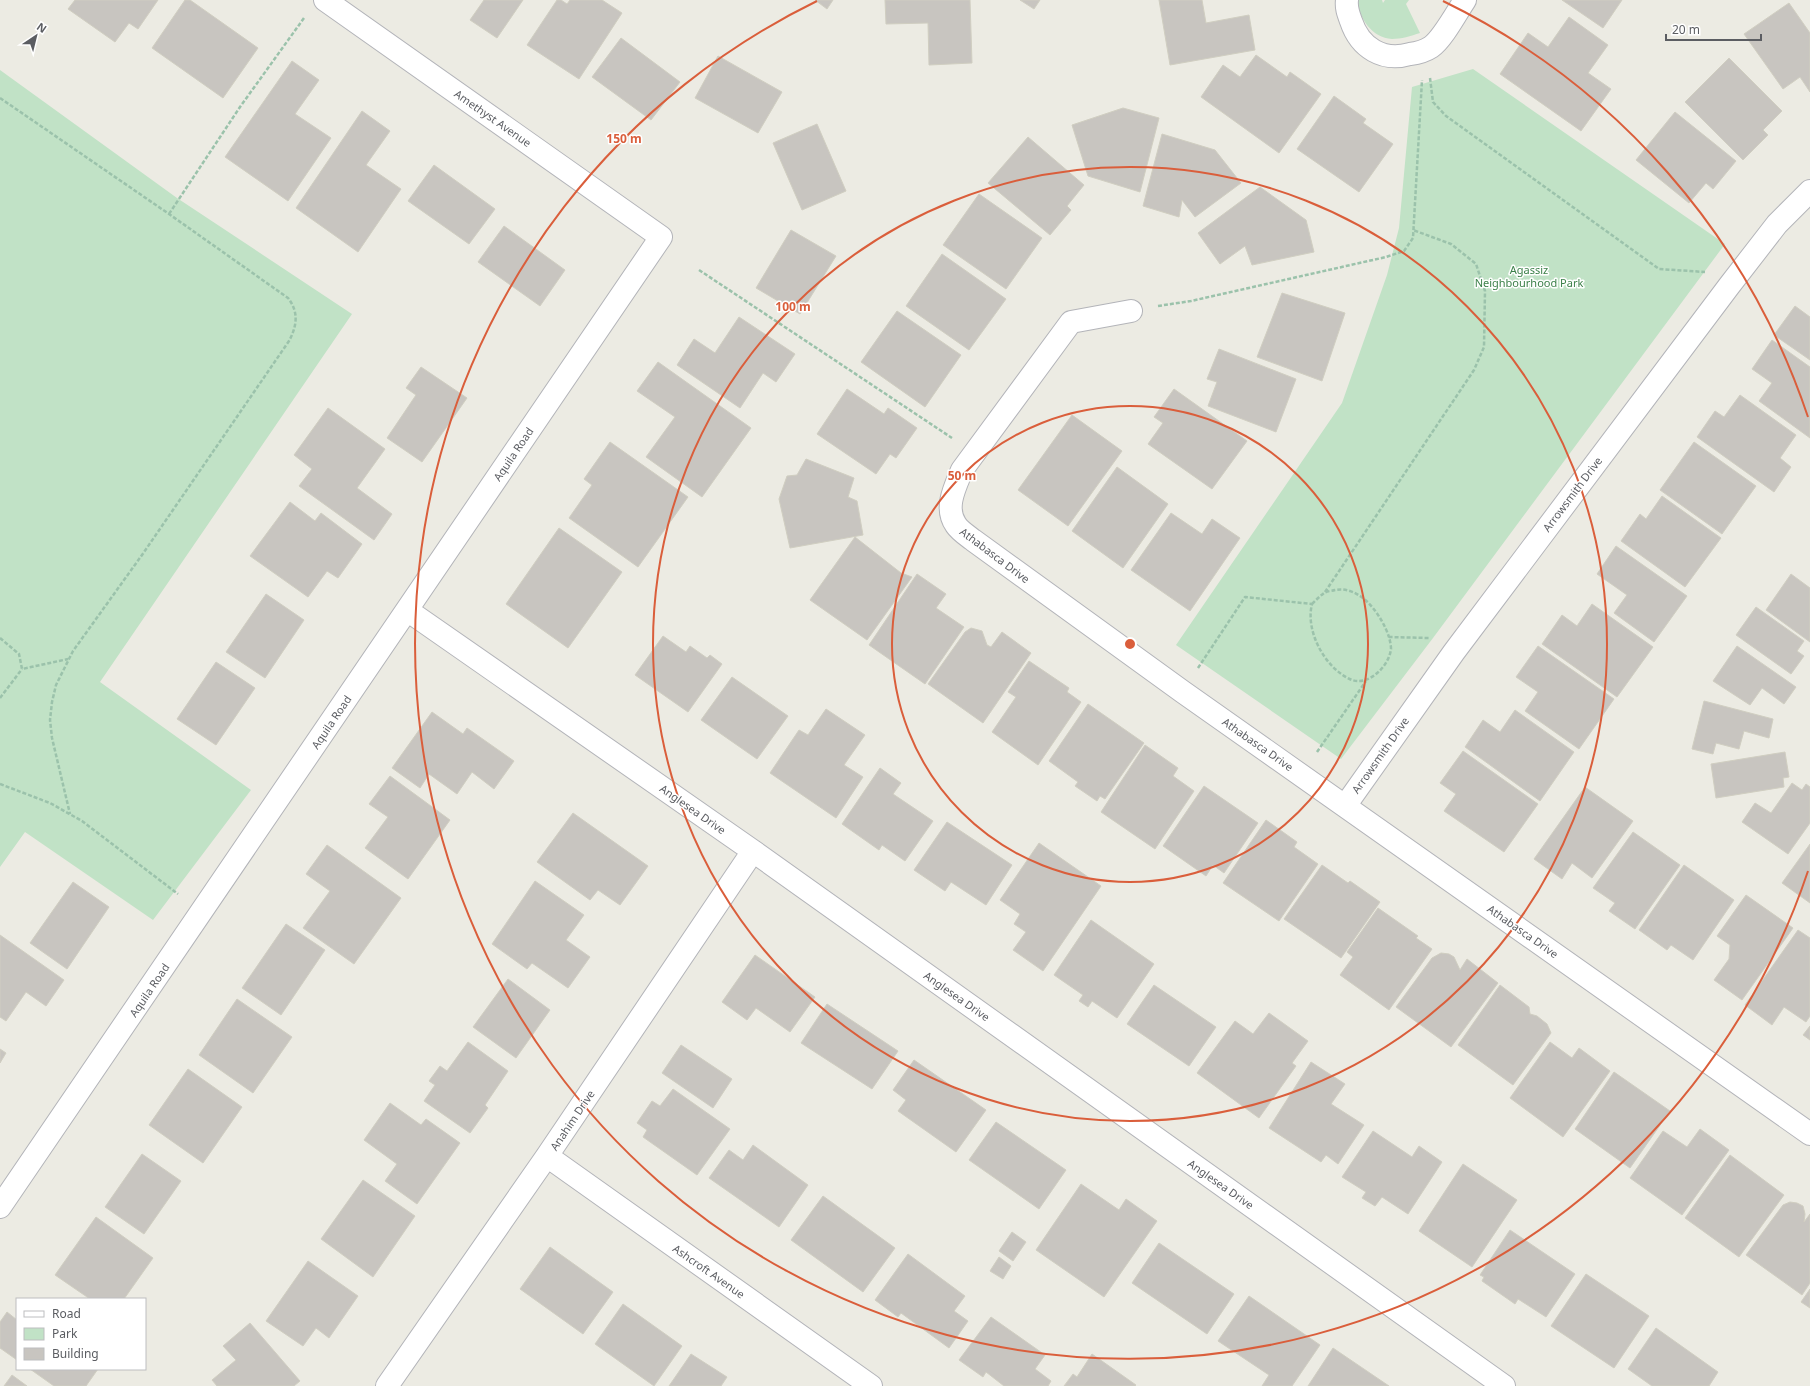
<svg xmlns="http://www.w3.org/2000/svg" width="1810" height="1386" font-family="'Noto Sans',sans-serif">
<rect width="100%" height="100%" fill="#ecebe3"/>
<path fill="#c1e2c6" d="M1357,0H1382L1383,3L1385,0H1409L1406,4L1420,33C1411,36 1401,39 1392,39C1372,38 1359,18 1357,0Z
M1473,69L1725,244L1433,638L1341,759L1176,645L1342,403L1387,275L1399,228L1412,87Z
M0,70L177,198L352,314L100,682L251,790L153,920L25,832L0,867Z"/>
<path fill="#c8c5c0" stroke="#d0cec1" d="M75,0H158L138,29L129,23L115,42L68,9Z
M185,0H190L258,48L223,98L152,48Z
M484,0H523L497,38L470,20Z
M557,0H561L567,4L570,0H602L622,13L579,79L527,45Z
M815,0H833L827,9Z
M885,0H970L972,63L929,65L928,23L886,24Z
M1020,0H1040L1034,9Z
M1159,0H1202L1206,23L1249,15L1255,50L1170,65Z
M1562,0H1622L1603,28Z
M1789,3L1810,33V92L1800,77L1783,89L1744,34Z
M1569,17L1608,45L1588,73L1611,89L1581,131L1500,74L1528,33L1548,47Z
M621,38L680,82L651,120L592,77Z
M1256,55L1287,77L1290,72L1321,94L1279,153L1201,97L1223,65L1240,77Z
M718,56L782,92L758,133L695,98Z
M1729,58L1782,111L1763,130L1768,135L1743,160L1685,102Z
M292,61L319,80L295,114L331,138L288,201L225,157Z
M1334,96L1366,119L1363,123L1393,144L1359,192L1297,149Z
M1123,108L1159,118L1140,192L1088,176L1072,125Z
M362,111L390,131L366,165L401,189L358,252L296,208Z
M1675,112L1736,161L1713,189L1706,183L1689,203L1636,160Z
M817,124L846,191L802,210L773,143Z
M1162,134L1215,150L1241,183L1195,217L1182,200L1179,217L1143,206Z
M1028,137L1084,185L1067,206L1071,210L1050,235L988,183Z
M434,165L495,209L469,244L408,201Z
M1260,187L1306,220L1314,252L1252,265L1245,246L1220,264L1198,233Z
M979,194L1042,238L1006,289L943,245Z
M504,226L565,270L540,306L478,262Z
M791,230L836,256L800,314L756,288Z
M942,254L1006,299L969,350L906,306Z
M1282,293L1345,313L1322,381L1257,357Z
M1795,306L1810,317V360L1774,335Z
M897,311L961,355L925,407L861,362Z
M739,317L795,354L776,382L763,373L740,408L677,365L694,339L715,353Z
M1772,340L1810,367V438L1759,401L1772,383L1752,369Z
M1219,349L1296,379L1276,432L1208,406L1217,382L1207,379Z
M658,362L751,428L702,497L646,457L675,417L637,391Z
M421,367L467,398L422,462L387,438L416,395L406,388Z
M847,389L884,414L888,408L917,428L896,458L890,454L876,474L817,434Z
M1174,389L1247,441L1212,489L1148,444L1163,423L1154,417Z
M1740,395L1796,435L1780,458L1791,467L1774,492L1697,437L1715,411L1724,417Z
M328,408L385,449L357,488L392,514L374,540L299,486L312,469L294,455Z
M1072,415L1122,451L1068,526L1018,490Z
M610,442L688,497L638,567L569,518L592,485L584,479Z
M1694,442L1756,486L1722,534L1660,490Z
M806,459L854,478L848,497L857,501L863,535L790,548L779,499L787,476L797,475Z
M1117,467L1168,504L1123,568L1072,531Z
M1662,496L1721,538L1685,587L1621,541L1640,514L1646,519Z
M290,502L315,521L321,513L362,544L338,578L327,571L308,597L250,556Z
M1171,513L1202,534L1212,519L1240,538L1190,611L1131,570Z
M559,528L622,572L568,648L506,604Z
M855,537L901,573L912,577L867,640L810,600Z
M1616,546L1687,596L1654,642L1614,613L1627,595L1597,574Z
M917,574L946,594L936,608L964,627L925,684L869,645Z
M1791,574L1810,588V642L1766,610Z
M266,594L304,620L265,678L226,652Z
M1592,604L1653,647L1617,697L1542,644L1562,615L1577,626Z
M1756,607L1804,641L1797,651L1804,656L1791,674L1736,635Z
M971,628L982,631L987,645L991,647L1002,632L1031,653L983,723L928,684L965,632Z
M663,636L686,652L690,646L707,658L710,655L722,664L688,712L635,675Z
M1538,646L1614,699L1579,749L1525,711L1538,692L1516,677Z
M1737,646L1796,687L1784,704L1762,688L1750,705L1713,681Z
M1029,661L1069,688L1067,692L1081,702L1038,765L992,732L1016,697L1008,692Z
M216,662L255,688L216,745L177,719Z
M732,677L788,716L757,759L701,720Z
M1704,701L1773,719L1769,738L1744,731L1739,749L1716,743L1713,754L1692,749Z
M1088,704L1144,743L1105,799L1100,796L1097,801L1075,786L1078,782L1049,761Z
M826,709L865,735L844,765L863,777L836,818L770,773L799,730L808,735Z
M1515,710L1574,752L1540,801L1465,747L1483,720L1500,732Z
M432,712L463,734L467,728L514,761L494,789L472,772L457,794L429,774L420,788L392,768Z
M1145,745L1178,768L1173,776L1194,791L1155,849L1101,812Z
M1463,751L1538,804L1504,852L1444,811L1456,794L1440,783Z
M1785,752L1789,777L1783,778L1784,787L1716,798L1711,764Z
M880,768L901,783L893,794L933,821L905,861L882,845L879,850L842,824Z
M390,776L450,820L408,879L365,848L388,817L369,804Z
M1792,783L1802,790L1806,784L1810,787V823L1788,854L1742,822L1755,803L1771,813Z
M1204,786L1258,823L1224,873L1213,865L1206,876L1163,846Z
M1585,787L1633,821L1592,878L1572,863L1562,879L1534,859Z
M573,813L648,866L620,905L598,890L590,900L537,862Z
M1266,820L1297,842L1294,847L1318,864L1279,921L1223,883Z
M947,822L1012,865L986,905L951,882L945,891L914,870Z
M1633,832L1680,865L1635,929L1609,911L1615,903L1593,888Z
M1039,843L1101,886L1043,971L1013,950L1026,932L1014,924L1020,914L1000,900Z
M1810,844V903L1782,883Z
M327,845L401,898L354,964L303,928L330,891L306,874Z
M1322,865L1348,883L1350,881L1380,902L1341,958L1284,919Z
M1684,865L1734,900L1693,960L1671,945L1667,950L1639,930Z
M535,881L584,915L566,940L590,957L568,988L532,963L527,969L492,944Z
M73,882L109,907L67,969L30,943Z
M1746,895L1793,928L1742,1000L1714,980L1729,959L1730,945L1717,936Z
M1378,908L1418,936L1416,938L1432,949L1389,1010L1340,975L1353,957L1347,952Z
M1091,920L1154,964L1117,1018L1092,1001L1088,1007L1079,1001L1083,995L1054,975Z
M286,924L325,950L281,1015L242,988Z
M1798,930L1810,938V1016L1806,1022L1784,1007L1772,1025L1745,1005Z
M0,935L64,980L46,1006L26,992L6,1021L0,1017Z
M1441,953L1449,954L1454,957L1460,970L1467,959L1498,983L1451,1047L1396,1007L1432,958Z
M755,955L815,997L790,1032L756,1008L747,1020L722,1002Z
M508,979L550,1010L516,1058L473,1027Z
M1154,985L1216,1027L1189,1066L1127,1024Z
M1500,985L1529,1007L1530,1014L1537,1016L1547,1024L1551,1033L1513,1085L1458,1045Z
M237,999L292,1037L253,1093L199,1055Z
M827,1004L898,1051L872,1089L801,1043Z
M1269,1013L1308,1041L1292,1063L1296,1066L1259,1118L1197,1073L1235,1021L1253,1034Z
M1810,1026V1040L1803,1035Z
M468,1042L508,1071L485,1105L488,1108L470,1133L424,1101L435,1085L429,1081L440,1066L447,1071Z
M1550,1042L1572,1058L1579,1048L1610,1071L1563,1137L1510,1098Z
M681,1045L732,1079L713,1108L662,1073Z
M0,1049L6,1053L0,1063Z
M914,1060L986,1110L956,1152L898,1111L906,1100L893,1090Z
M1311,1062L1345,1084L1331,1104L1364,1125L1338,1164L1326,1155L1321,1162L1269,1128Z
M188,1069L242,1107L203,1163L149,1125Z
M1614,1072L1670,1111L1630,1168L1575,1129Z
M673,1089L730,1129L697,1175L643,1137L647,1130L637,1123L652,1101L660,1106Z
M390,1103L421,1125L426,1119L460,1143L417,1204L385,1181L397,1164L364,1140Z
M996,1122L1066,1170L1039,1209L969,1160Z
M1700,1129L1729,1150L1682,1215L1630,1178L1663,1131L1687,1147Z
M1373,1131L1412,1157L1419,1146L1442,1162L1408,1214L1382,1197L1375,1206L1362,1198L1366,1192L1342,1177Z
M753,1145L808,1185L779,1227L709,1178L729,1150L743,1160Z
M142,1154L181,1181L144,1234L105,1207Z
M1730,1155L1784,1195L1739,1257L1685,1218Z
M1463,1164L1517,1200L1472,1267L1419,1231Z
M363,1180L415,1216L373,1277L321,1239Z
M1081,1184L1119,1210L1126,1199L1157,1221L1104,1297L1036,1250Z
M823,1196L895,1248L863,1292L791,1240Z
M1790,1202L1797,1203L1803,1206L1805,1214L1804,1222L1810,1214V1283L1802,1295L1746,1255L1783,1205Z
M96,1217L153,1258L124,1299H90L55,1275Z
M1510,1230L1575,1274L1546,1317L1518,1299L1515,1304L1482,1281L1484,1277L1480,1275Z
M1012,1232L1026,1242L1013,1261L999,1251Z
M1159,1243L1234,1294L1207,1334L1132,1283Z
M550,1247L613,1292L583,1334L520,1289Z
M908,1254L965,1296L954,1311L968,1321L949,1348L901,1313L898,1317L875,1300Z
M999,1257L1011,1266L1003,1279L990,1271Z
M308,1261L358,1296L329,1338L316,1328L303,1346L266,1321Z
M1586,1274L1649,1316L1614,1368L1551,1326Z
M1810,1289V1308L1801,1302Z
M1249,1296L1320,1345L1292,1386H1262L1269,1375L1218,1341Z
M623,1304L682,1346L654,1386L595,1344Z
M7,1312L17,1320V1360L0,1348V1322Z
M991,1317L1045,1355L1035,1369L1051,1381L1048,1386H1004L986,1372L983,1377L959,1360Z
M250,1323L300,1381L294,1386H217L212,1380L236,1360L223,1346Z
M1656,1328L1718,1372L1709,1386H1652L1628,1369Z
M1333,1348L1389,1386H1308Z
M691,1354L727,1377L721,1386H669Z
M1092,1354L1136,1385L1135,1386H1064L1073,1374L1077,1377Z
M30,1369H98L86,1386H54Z
M12,1375L27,1386H4Z"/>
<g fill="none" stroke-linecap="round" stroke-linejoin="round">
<g stroke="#b3b4b9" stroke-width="24">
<path id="minor" d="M1347,0C1346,8 1348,13 1351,21C1360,48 1383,62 1410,54C1418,53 1425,51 1431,47C1442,40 1457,12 1465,0
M1131,311L1071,322L962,470C955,487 944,508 956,525C960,531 968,536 973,540L1183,692L1810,1134
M407,610L753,851L1504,1386
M1345,806L1454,652L1729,286L1777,224L1810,191
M547,1156L871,1386
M0,1207L661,237L325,0
M387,1386L547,1156L753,851"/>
</g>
<path stroke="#9bc2ab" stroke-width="2.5" stroke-dasharray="4 2" stroke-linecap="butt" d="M1430,78L1433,102L1446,116L1659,269L1705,272
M0,98L169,214L288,298C299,312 297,326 289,341L142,555L73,651L56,685L52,702L50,720L52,738L70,814
M169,214L240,107L304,18
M699,270L952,438
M1158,306L1191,301L1386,257L1404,251L1413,238L1422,80
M1325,592L1474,370L1484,347L1485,291L1476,264L1451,244L1413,230
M1312,604C1316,600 1320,596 1324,593C1327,591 1332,591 1335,590C1361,585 1382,616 1389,637
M0,638L19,654L22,669L68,659
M1198,668L1245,597L1312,604C1305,631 1325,669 1352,680C1369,686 1389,666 1391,649C1391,645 1390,641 1389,637L1429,638
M0,698L22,669
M1317,752L1366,681
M0,784L50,803L82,821L178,894"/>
<use href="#minor" stroke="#fff" stroke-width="22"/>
</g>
<g fill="none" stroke="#da5e3b" stroke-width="2">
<circle cx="1130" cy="644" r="238"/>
<circle cx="1130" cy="644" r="477"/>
<path d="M1808 871A715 715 0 1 1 817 1M1443 1A715 715 0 0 1 1808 417"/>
</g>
<g text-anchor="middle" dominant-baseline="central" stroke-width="3" stroke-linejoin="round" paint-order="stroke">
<g font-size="11" fill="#5b5d62" stroke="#fff">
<text transform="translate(493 118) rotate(35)">Amethyst Avenue</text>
<text transform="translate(513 454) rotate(-56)">Aquila Road</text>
<text transform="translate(1572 494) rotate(-53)">Arrowsmith Drive</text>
<text transform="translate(995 555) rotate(37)">Athabasca Drive</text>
<text transform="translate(331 722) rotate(-56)">Aquila Road</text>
<text transform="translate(1258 744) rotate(35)">Athabasca Drive</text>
<text transform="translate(1380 755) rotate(-55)">Arrowsmith Drive</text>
<text transform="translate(693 809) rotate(35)">Anglesea Drive</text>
<text transform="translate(1523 931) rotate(35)">Athabasca Drive</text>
<text transform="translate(149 990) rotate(-56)">Aquila Road</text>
<text transform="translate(957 996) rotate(35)">Anglesea Drive</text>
<text transform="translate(572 1120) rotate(-56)">Anahim Drive</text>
<text transform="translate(1221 1184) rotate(35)">Anglesea Drive</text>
<text transform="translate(709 1271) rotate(35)">Ashcroft Avenue</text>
</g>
<g font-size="11" fill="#3c8049" stroke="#fff">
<text x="1529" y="269">Agassiz<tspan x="1529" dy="13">Neighbourhood Park</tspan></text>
</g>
</g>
<circle cx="1130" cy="644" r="6" fill="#da5e3b" stroke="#fff" stroke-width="2"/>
<g font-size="12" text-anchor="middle" font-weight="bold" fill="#da5e3b" stroke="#fff" stroke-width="3" stroke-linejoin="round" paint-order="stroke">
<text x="624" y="143">150 m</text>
<text x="793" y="311">100 m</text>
<text x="962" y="480">50 m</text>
</g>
<rect x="16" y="1298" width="130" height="72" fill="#ffffff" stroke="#bdbec0"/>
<rect x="24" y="1311" width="20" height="6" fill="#ffffff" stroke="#bdbec0"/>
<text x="52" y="1318" font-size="12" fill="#5b5d62">Road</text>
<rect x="24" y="1328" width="20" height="12" fill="#c1e2c6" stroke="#bdbec0"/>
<text x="52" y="1338" font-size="12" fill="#5b5d62">Park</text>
<rect x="24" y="1348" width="20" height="12" fill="#c8c5c0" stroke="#bdbec0"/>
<text x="52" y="1358" font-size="12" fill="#5b5d62">Building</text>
<g transform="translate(36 36) rotate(35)" stroke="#ffffff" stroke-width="3" paint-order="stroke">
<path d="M0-3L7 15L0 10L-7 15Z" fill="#5b5d62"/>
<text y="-6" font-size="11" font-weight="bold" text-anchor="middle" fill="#5b5d62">N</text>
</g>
<path d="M1666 34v6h95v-6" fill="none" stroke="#5b5d62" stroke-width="2"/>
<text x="1672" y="34" font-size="12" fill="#5b5d62" stroke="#ffffff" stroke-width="3" paint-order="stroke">20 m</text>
</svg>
